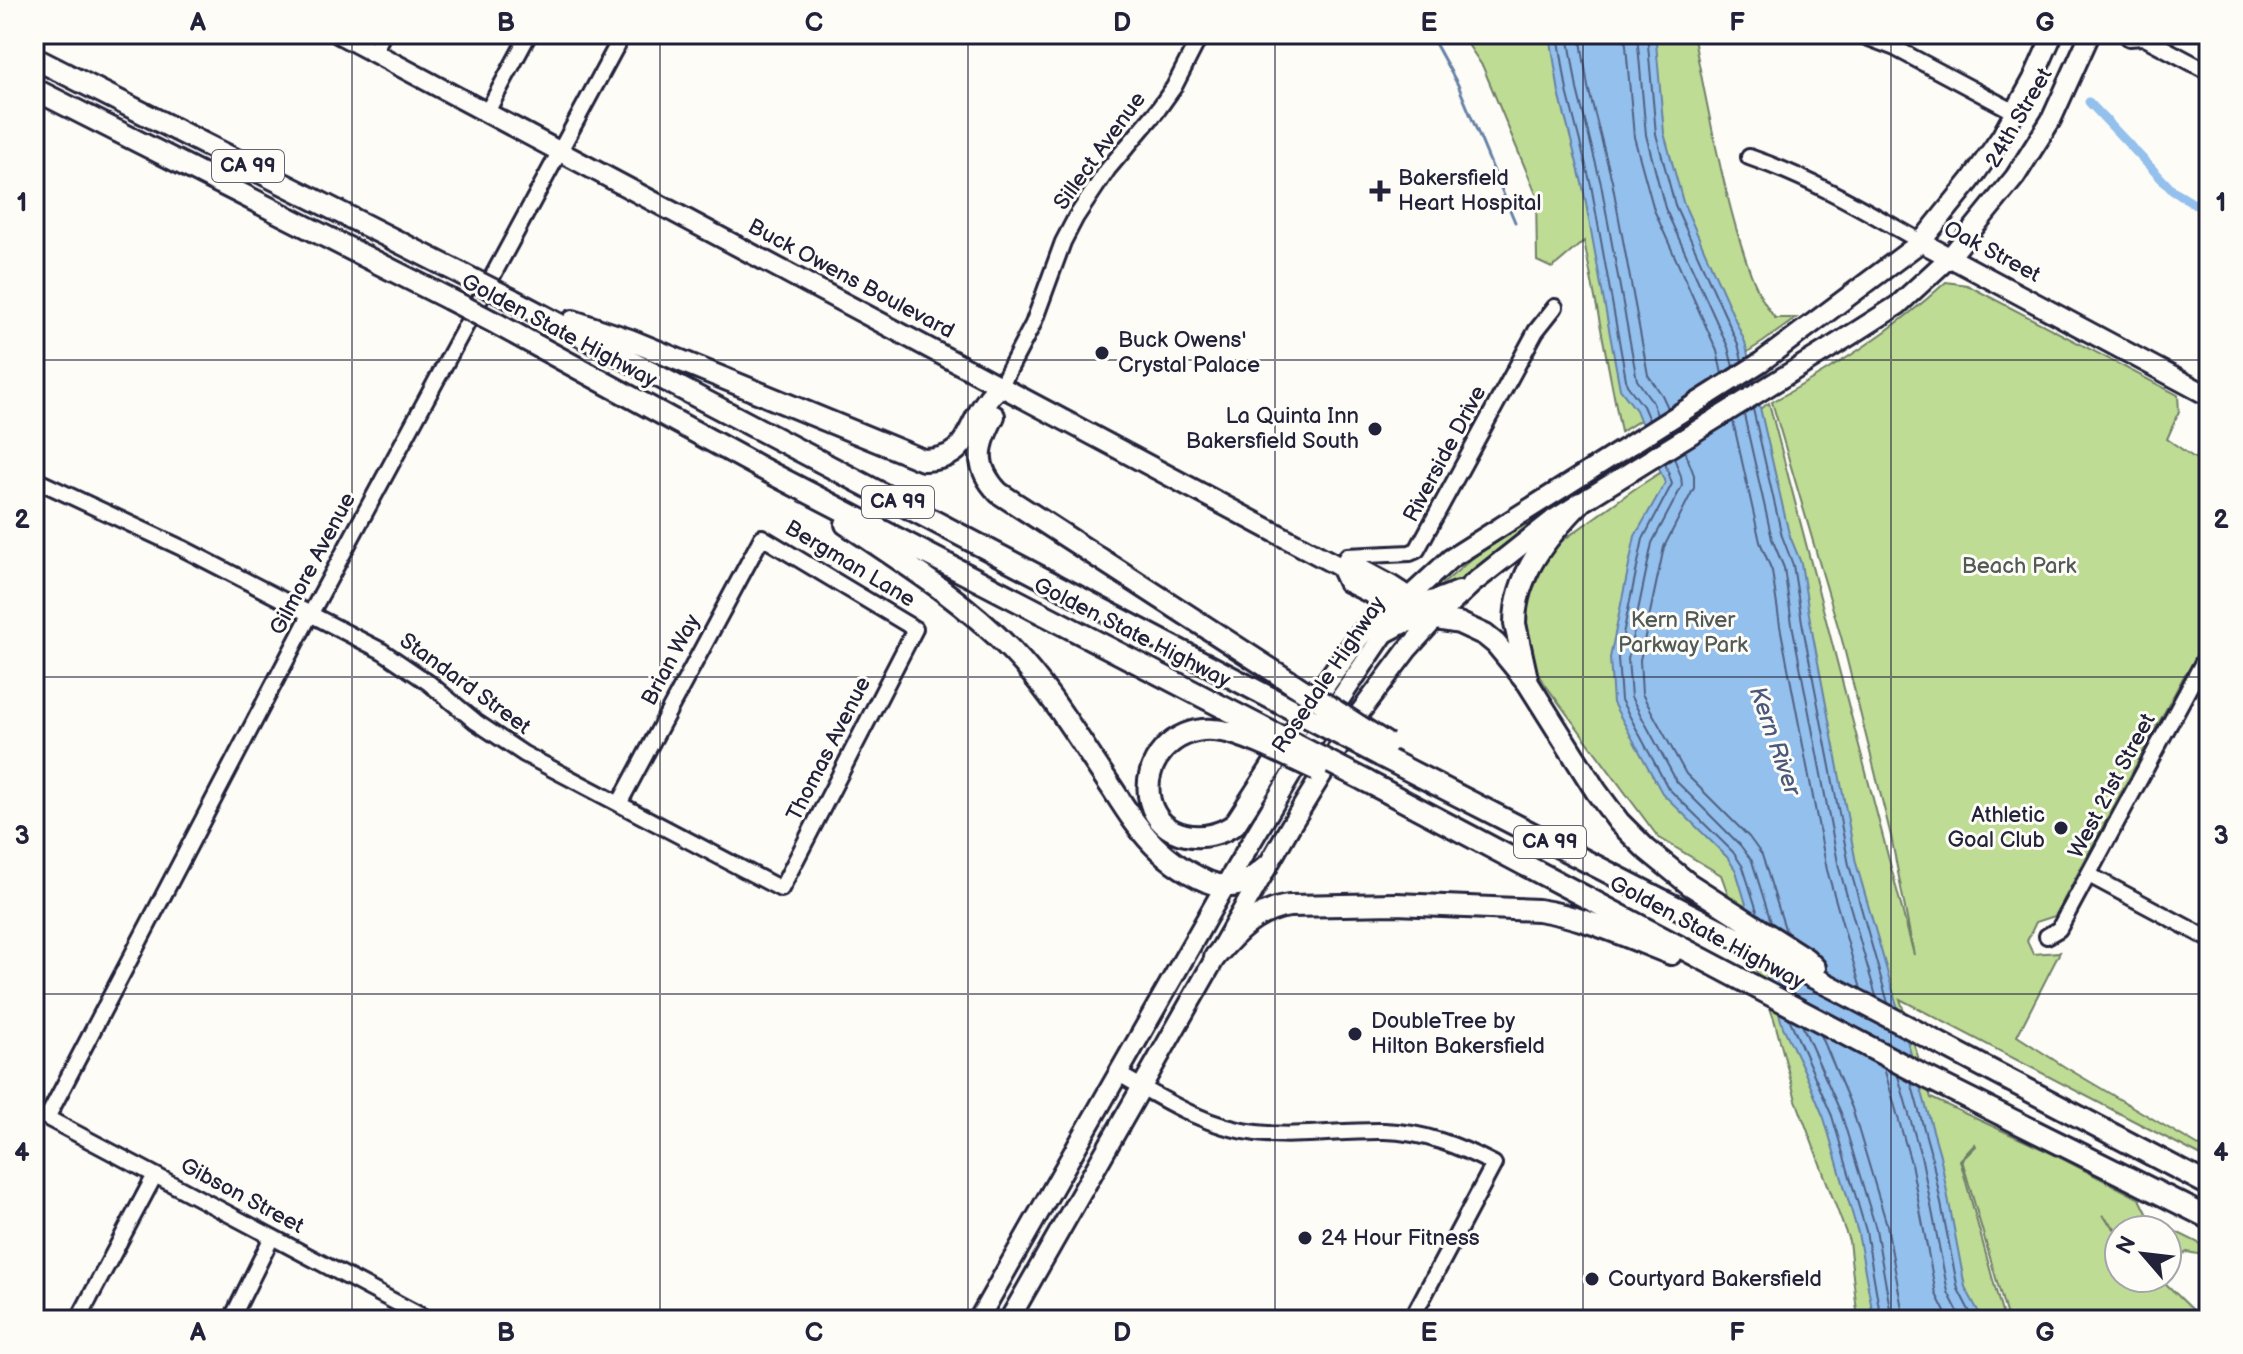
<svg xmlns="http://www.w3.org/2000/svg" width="2243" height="1354" font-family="'Balsamiq Sans',sans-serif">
<rect width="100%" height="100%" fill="#fdfcf7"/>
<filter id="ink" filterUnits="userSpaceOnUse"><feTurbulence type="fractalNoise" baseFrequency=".0125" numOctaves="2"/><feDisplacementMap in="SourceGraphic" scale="16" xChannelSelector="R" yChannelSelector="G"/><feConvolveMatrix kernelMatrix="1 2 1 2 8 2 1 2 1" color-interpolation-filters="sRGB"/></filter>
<g filter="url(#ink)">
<path fill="#bedc94" stroke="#707f68" stroke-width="2" d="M1461,34H1693C1706,99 1718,164 1736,228C1746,260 1754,292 1775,318H1796L1763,342L1621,432L1584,241L1552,268L1537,261L1536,194L1483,67Z
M1946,282L1967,285L2178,395L2179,412L2167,439L2209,468V634L2189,670L2185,674L2055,916L2036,922L2027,941L2033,954L2060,952L2017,1036L2065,1067L2209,1152V1160L1900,999L1931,1098L2053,1154L2140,1199L2150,1219L2209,1248V1256L2187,1252L2167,1264V1230H2119V1232L2102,1215L2119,1234V1278H2160L2194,1311L2195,1320H2008L1962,1160L1976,1146L1975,1144L1960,1160L2004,1320H1858L1849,1241L1796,1100L1774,1019L1721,875L1658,837L1533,668L1525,607L1551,549L1633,490L1769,403L1914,955L1891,836L1842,640L1772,402C1835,367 1893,331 1946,282Z
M1602,473L1604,475L1526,527L1454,585L1440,592L1438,588L1475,556Z"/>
<path fill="#94c0ed" stroke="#6681a6" stroke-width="2" d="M1550,34H1654L1656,43L1664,133L1683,202L1745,342L1789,534L1801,563L1810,620L1856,863L1940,1155L1965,1287L1983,1320H1874L1858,1233L1824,1118L1803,1068L1783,1027L1736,871L1727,857L1662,793L1613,703L1610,658L1635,536L1665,483L1636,410L1620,389L1583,187L1559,93Z"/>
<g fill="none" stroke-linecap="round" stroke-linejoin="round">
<path stroke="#506182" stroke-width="2" d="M1558,34L1567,91L1591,185L1627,385L1643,406L1649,420
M1568,34L1577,89L1601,184L1637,380L1652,401L1657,415
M1580,34L1588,87L1612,181L1648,375L1662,395L1668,408
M1625,34L1634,137L1654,210L1717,351L1722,374
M1637,34L1646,135L1665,208L1728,347L1733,367
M1647,34L1656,134L1675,205L1738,344L1742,361
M1753,409L1782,536L1793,565L1802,622L1849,865L1888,1003
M1744,415L1772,539L1784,568L1792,624L1839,868L1876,996
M1733,421L1760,542L1772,571L1780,626L1827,870L1861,989
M1685,451L1694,475V488L1664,547L1640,660L1642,694L1686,774L1749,837L1762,855L1786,932
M1674,458L1681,476L1682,486L1652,543L1628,659L1631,697L1677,782L1740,845L1752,861L1771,922
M1665,463L1672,484L1643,539L1618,658L1621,700L1668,788L1733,852L1743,867L1758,914
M1789,1018L1832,1116L1866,1231L1881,1320
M1802,1025L1841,1113L1876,1229L1892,1320
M1821,1035L1852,1108L1887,1225L1904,1320
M1884,1068L1911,1163L1936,1294L1949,1320
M1898,1076L1922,1160L1948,1292L1962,1320
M1911,1082L1932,1158L1958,1289L1974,1320"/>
<path stroke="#6681a6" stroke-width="3" d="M1430,34L1458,85L1515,222"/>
<path stroke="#94c0ed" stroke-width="9" d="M2089,102L2173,191L2209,213"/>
<g stroke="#22223b" stroke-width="20">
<path id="minor" d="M1858,34L1895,48L2015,112
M2129,38L2143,37L2209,72
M374,52L383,34
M487,112L529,34
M1749,157C1811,178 1865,210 1921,242
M1001,385L1033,324L1063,242L1076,217L1108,169L1157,111L1174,87L1201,34
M34,479L182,548L382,651L429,683L476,722L524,754L781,889L915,629L762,537L619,804
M1340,567L1347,556L1410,553L1417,550L1536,331L1555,307
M2089,875L2209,939
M2047,936L2059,929L2209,651
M1117,1073C1161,1098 1205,1127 1256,1133C1298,1138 1341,1130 1384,1131C1424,1132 1459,1146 1494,1164L1411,1320
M34,1111L429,1320
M47,1118L311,613L623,34
M78,1320L155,1175
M231,1320L272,1237"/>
</g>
<g stroke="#22223b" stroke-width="24">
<path id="major" d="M339,34L1340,567H1357L1392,586L1409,597
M1921,242L2209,396
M1340,567L1347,582L1402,609
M1402,609L1438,599L1459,591
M978,1320L1225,886L1309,745L1409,597L1450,559L1761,362L1921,242L1971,180L2001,137L2033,79L2053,34
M1009,1320L1291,825L1361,711L1407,650L1435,619L1472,584L1553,520L1859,330L1898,305L1950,257L2015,177L2051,120L2090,34"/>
</g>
<g stroke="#22223b" stroke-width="26">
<path id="highway" d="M34,58L462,274
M34,89L449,299
M511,299L1284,705
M573,321L630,340L923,460C970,460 965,428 988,399C991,394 997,390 1001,385
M497,324L763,469L1269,731
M994,416C978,446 973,466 999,493L1295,685
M846,524C904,563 963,600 1011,650C1051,691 1080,742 1112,788C1126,810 1141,834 1160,851C1175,865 1204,884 1224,886C1242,888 1255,876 1267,866
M1385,632L1404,622L1435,619L1459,623L1485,635L1496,644L1528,683L1596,791L1619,822L1646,849L1689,884L1806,959L1815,968
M1528,683L1515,624C1515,574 1547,537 1580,503
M1266,746C1249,739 1232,731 1213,730C1174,727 1141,762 1150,801C1160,840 1207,845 1235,824L1326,683L1358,638L1373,621L1402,609
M1381,756L1834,988L2209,1185
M1366,781L1926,1077L2209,1218
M1215,957C1236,932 1256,911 1289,906L1396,904L1538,910C1585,917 1627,937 1671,954"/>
</g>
<use href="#minor" stroke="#fdfcf7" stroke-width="14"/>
<use href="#major" stroke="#fdfcf7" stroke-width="18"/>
<use href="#highway" stroke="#fdfcf7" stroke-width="20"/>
<g stroke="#22223b" stroke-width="26" stroke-linecap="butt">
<path id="highway-bridge" d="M462,274L511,299
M449,299L497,324
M1295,685L1387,744
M1284,705L1381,756
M1269,731L1366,781
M1266,746L1317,770"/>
</g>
<use href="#highway-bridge" stroke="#fdfcf7" stroke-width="20"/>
</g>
</g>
<path fill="none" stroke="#22223b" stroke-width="2" stroke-opacity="0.55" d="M352,34V1320M660,34V1320M968,34V1320M1275,34V1320M1583,34V1320M1891,34V1320M34,360H2209M34,677H2209M34,994H2209"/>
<g fill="#22223b" stroke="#fdfcf7" stroke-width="3">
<path d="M1376 179h8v8h8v8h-8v8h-8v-8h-8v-8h8z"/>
<circle cx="1102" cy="353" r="8"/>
<circle cx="1375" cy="429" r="8"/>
<circle cx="2061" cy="828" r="8"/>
<circle cx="1355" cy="1034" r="8"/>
<circle cx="1305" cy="1238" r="8"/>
<circle cx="1592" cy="1279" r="8"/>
</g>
<g text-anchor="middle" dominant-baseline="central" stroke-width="6" stroke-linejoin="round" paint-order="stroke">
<g fill="#fdfcf7" stroke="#646373" stroke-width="2">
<rect x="212" y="150" width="72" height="32" rx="6"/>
<rect x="862" y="486" width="72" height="32" rx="6"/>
<rect x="1514" y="826" width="72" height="32" rx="6"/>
</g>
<g font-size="20" font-weight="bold" fill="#22223b">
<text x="248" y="166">CA 99</text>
<text x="898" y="502">CA 99</text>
<text x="1550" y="842">CA 99</text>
</g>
<g font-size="22" fill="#22223b" stroke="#fdfcf7">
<text transform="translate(2019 118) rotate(-60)">24th Street</text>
<text transform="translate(1100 151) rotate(-54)">Sillect Avenue</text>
<text transform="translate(1992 252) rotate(28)">Oak Street</text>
<text transform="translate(851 279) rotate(28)">Buck Owens Boulevard</text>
<text transform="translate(559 331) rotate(28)">Golden State Highway</text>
<text transform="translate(1445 454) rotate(-62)">Riverside Drive</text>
<text transform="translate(313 564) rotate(-62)">Gilmore Avenue</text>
<text transform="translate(850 564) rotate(31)">Bergman Lane</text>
<text transform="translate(1132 633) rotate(27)">Golden State Highway</text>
<text transform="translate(671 660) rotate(-62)">Brian Way</text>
<text transform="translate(1329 675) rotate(-56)">Rosedale Highway</text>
<text transform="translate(465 684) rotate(36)">Standard Street</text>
<text transform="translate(829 749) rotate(-63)">Thomas Avenue</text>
<text transform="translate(2112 786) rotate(-62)">West 21st Street</text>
<text transform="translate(1707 933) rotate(28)">Golden State Highway</text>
<text transform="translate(242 1196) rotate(28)">Gibson Street</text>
</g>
<g font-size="22" fill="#22223b" stroke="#fdfcf7" text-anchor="start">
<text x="1398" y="178">Bakersfield<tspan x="1398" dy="25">Heart Hospital</tspan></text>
<text x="1118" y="340">Buck Owens'<tspan x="1118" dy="25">Crystal Palace</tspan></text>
<text x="1359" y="416" text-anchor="end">La Quinta Inn<tspan x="1359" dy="25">Bakersfield South</tspan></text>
<text x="2045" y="815" text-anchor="end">Athletic<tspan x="2045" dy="25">Goal Club</tspan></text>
<text x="1371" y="1021">DoubleTree by<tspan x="1371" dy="25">Hilton Bakersfield</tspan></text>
<text x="1321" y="1238">24 Hour Fitness</text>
<text x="1608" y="1279">Courtyard Bakersfield</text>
</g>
<g font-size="22" fill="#515a56" stroke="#fdfcf7">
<text x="2019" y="566">Beach Park</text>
<text x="1683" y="620">Kern River<tspan x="1683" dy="25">Parkway Park</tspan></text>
</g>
<g font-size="24" font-style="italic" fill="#4a5979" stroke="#fdfcf7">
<text transform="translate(1775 741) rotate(71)">Kern River</text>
</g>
</g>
<rect width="2243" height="1354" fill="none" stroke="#fdfcf7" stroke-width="88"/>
<g transform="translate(2143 1254) rotate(298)"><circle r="38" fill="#fdfcf7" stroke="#a5a5ac" stroke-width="2"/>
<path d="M0-6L14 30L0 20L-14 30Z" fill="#22223b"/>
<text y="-12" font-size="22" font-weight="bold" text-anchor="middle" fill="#22223b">N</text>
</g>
<rect x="44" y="44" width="2155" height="1266" fill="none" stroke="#22223b" stroke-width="3"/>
<g font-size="26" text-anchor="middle" font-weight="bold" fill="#22223b">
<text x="198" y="31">A</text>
<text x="506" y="31">B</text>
<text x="814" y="31">C</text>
<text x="1122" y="31">D</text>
<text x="1429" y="31">E</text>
<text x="1737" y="31">F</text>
<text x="2045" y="31">G</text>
<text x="22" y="211">1</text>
<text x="2221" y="211">1</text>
<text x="22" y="528">2</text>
<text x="2221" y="528">2</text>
<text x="22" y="844">3</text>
<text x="2221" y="844">3</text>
<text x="22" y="1161">4</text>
<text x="2221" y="1161">4</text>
<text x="198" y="1341">A</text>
<text x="506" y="1341">B</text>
<text x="814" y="1341">C</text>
<text x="1122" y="1341">D</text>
<text x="1429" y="1341">E</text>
<text x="1737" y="1341">F</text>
<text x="2045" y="1341">G</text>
</g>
</svg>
